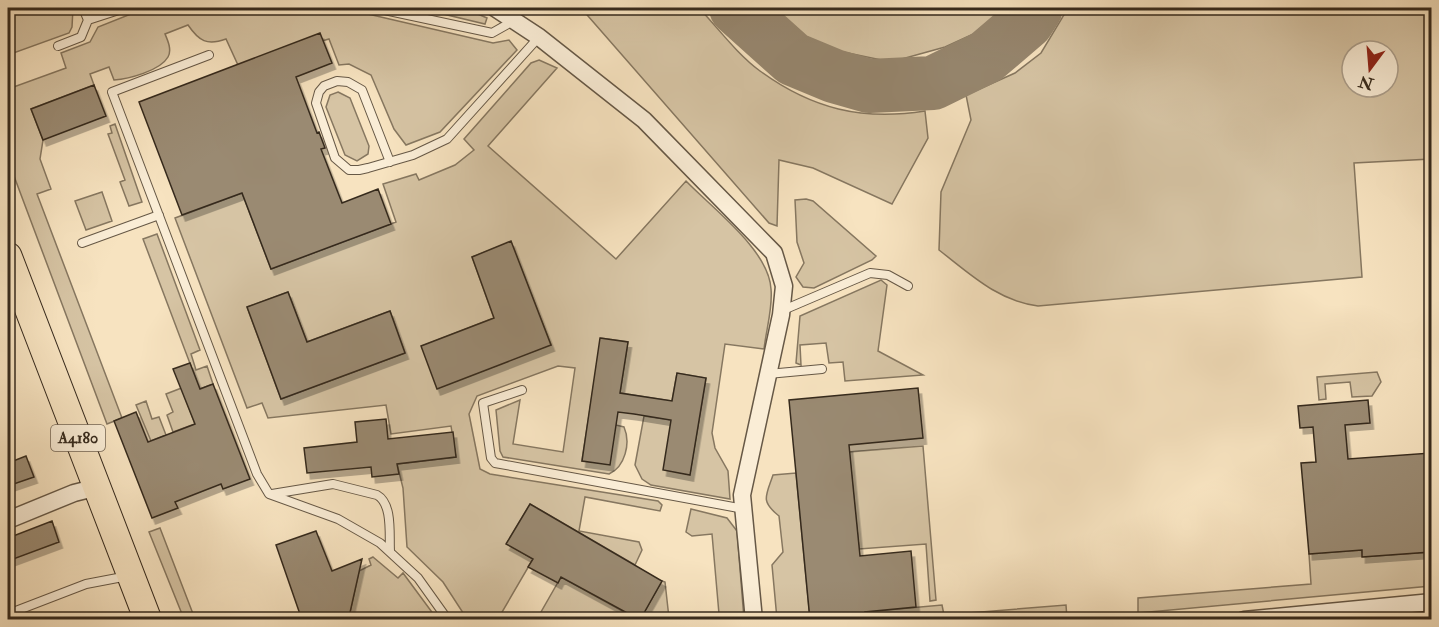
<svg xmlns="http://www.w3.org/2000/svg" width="1439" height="627" font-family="'IM FELL Double Pica',serif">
<defs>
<filter id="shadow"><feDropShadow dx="3.5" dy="6" stdDeviation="0" flood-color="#0004"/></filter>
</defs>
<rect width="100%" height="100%" fill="#f7e3c0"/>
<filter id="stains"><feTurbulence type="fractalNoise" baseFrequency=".00333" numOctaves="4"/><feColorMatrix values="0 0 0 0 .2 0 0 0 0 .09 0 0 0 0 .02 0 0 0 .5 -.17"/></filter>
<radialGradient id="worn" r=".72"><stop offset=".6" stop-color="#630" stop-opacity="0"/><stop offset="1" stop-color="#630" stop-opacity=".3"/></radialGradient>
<path fill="#d6c4a4" stroke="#867760" stroke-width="1.5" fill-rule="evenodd" d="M33,8H73L72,27L69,33L8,55V17Z
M146,8H342L493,43L509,40L517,50L440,132L406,145L394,129L371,75L349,64L339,65L329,39L238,65L226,39C207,46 199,41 188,25L165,34C168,41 172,50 168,57C160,71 128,79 114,80L109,67L90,74L94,85L31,109L43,140L40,159L51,189L37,194L122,418L107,424L8,160V89L66,68L61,53L90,42L98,27Z
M418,8H464L487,18L485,24Z
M581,8H699C718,28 737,54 760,71C812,109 862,121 925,111L928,138L892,204L813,168L779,160L777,226L769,223Z
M771,8H1002L991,26L945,47L891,62L843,52L798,37Z
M1068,8H1431V159L1354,163L1362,277L1038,306C998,301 970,274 939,250L941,192L971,120L966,95L1015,73L1041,53ZM1352,51H1388V87H1352Z
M539,60L557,68L488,146L616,259L686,181C712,208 769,250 771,289C773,308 766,330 764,349L725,344L712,433L715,448L728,471L730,499L651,485L642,479L635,465L644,416L671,420L690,474L706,378L677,373L672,401L620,393L628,342L601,338L582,460L616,425L624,427C631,443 625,467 609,474L503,457L500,451L496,410L520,400L513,444L563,452L575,368L558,366L477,396L469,414L480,469L490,474L658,501L662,505L660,511L585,497L579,531L639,542L642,550L635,565L530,504L507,543L533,559L498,619H467L443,582L407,547L403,488L397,464L456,457L451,426L391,434L386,405L268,418L262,403L247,408L175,218L242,193L271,269L396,222L383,184L416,174L419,180L455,165L474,150L464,139L531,63ZM511,242L551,345L422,346L494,318L472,257ZM288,292L307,342L390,311L405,353L281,399L247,307Z
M338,92L350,98L369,146L368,154L357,161L345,155L326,107L330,95Z
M115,124L142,202L129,206L120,182L125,180L108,134L112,133L110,126Z
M102,192L112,221L86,230L75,201Z
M806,199L813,201L876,256L872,260L814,288L803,287L796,277L804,263L797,242L795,200Z
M157,234L200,350L191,354L196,370L207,366L213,384L184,395L195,424L173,432L167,415L173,412L166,394L197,382L143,239Z
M881,280L887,285L878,351L923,375L845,381L843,362L829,363L826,343L800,345L801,365L796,363L800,316Z
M1377,372L1381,382L1372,396L1352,397L1350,382L1325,384L1326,399L1319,400L1317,377Z
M146,401L152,419L159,417L166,435L151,441L136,405Z
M923,446L936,600L930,601L926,544L859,549L849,452Z
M796,473L810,619H777L772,565L783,552L779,516C760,501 766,496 773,475Z
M691,509L727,518L737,531L744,619L640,620L662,581L665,582L669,618L719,614L712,534L692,536L686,532Z
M160,528L195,619H184L149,532Z
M1362,550L1363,557L1431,552V586L1138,613V598L1311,584L1309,554Z
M373,557L398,578L403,573L437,619L354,620L349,617L359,571L371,565L369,559Z
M561,577L637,619H537Z
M942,605L944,615L1066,605L1067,619L838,620L865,617V612Z"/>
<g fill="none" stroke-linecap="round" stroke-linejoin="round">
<path stroke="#96866e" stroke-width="54" d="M736,8L793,59L834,76L869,86L933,83L986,57L1027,22L1036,8"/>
</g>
<path fill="#9a8a72" stroke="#362a1d" stroke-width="1.5" filter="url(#shadow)" d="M320,33L332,63L296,77L317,133L319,132L325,148L321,149L342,203L378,189L391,224L271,269L242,193L182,215L139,102Z
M94,85L106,116L43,140L31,109Z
M511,241L551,345L437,389L421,346L494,318L472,257Z
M288,292L307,342L390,311L405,353L281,399L247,307Z
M600,338L628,342L620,393L672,401L677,373L706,378L690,475L663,470L671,420L634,414L618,412L610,465L582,461Z
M190,363L200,389L213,384L250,479L223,489L221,484L175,502L178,508L152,518L114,421L136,412L148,442L195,424L173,369Z
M918,388L923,438L849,445L860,556L911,551L916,607L865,612L866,617L810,620L789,400Z
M1368,400L1370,423L1345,425L1348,459L1431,453V552L1362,557V550L1309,554L1301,463L1316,462L1313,427L1300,428L1298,406Z
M386,419L388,439L453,432L456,457L397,464L399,474L372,477L371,467L307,473L304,448L357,442L355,422Z
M26,456L34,477L8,486V463Z
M530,504L662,581L640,620L561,577L558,583L528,567L533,559L506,544Z
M52,521L59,542L8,561V538Z
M316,531L332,571L362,559L349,617L343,620H302L276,545Z"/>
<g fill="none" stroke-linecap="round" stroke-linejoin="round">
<g stroke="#665846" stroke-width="10">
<path id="lane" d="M83,8L88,20L125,8
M375,8L492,33L515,20
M58,46L81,37L88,20
M209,55L112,92L257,474L269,494L338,519L380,543L418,578L448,620
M390,162L362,90L348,82L337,81L324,86L319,92L316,103L335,158L349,170H359L368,168L413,155L447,139L539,37
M82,243L159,215
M781,311L870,273L888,275L908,286
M768,374L822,369
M522,390L483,403L491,458L495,463L744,509
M272,494L333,484L377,495C393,504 389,535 390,551
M8,614L86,584L128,576"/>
</g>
<g stroke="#665846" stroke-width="19">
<path id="street" d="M495,8L539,37L644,120L774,253L784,286L781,315L742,495L754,620
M8,520L74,493L98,487
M1244,620L1432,602"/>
</g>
<g stroke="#362a1d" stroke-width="29">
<path id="primary" d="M8,256L148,620"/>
</g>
<use href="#lane" stroke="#faedd6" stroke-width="8"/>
<use href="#street" stroke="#faedd6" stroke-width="16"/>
<use href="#primary" stroke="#f7e3c0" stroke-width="27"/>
</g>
<g text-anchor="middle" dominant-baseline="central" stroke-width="6" stroke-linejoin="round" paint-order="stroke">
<rect fill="#faedd6" stroke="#716454" stroke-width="1.5" x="51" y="425" width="54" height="26" rx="4.5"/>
<g font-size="16" font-weight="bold" fill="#362a1d">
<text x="78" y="438">A4180</text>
</g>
</g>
<rect width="1439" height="627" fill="none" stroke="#f7e3c0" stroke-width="30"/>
<rect x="9" y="9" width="1421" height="609" fill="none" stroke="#362a1d" stroke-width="3"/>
<rect x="15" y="15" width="1409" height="597" fill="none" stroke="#362a1d" stroke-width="1.5"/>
<g transform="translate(1370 69) rotate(196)"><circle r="28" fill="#faedd6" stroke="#ac9f8c" stroke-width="1.5"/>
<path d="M0-4.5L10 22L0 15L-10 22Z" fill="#8f2418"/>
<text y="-9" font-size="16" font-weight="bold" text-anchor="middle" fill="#362a1d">N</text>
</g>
<rect width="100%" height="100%" filter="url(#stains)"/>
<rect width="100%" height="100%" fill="url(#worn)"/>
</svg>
